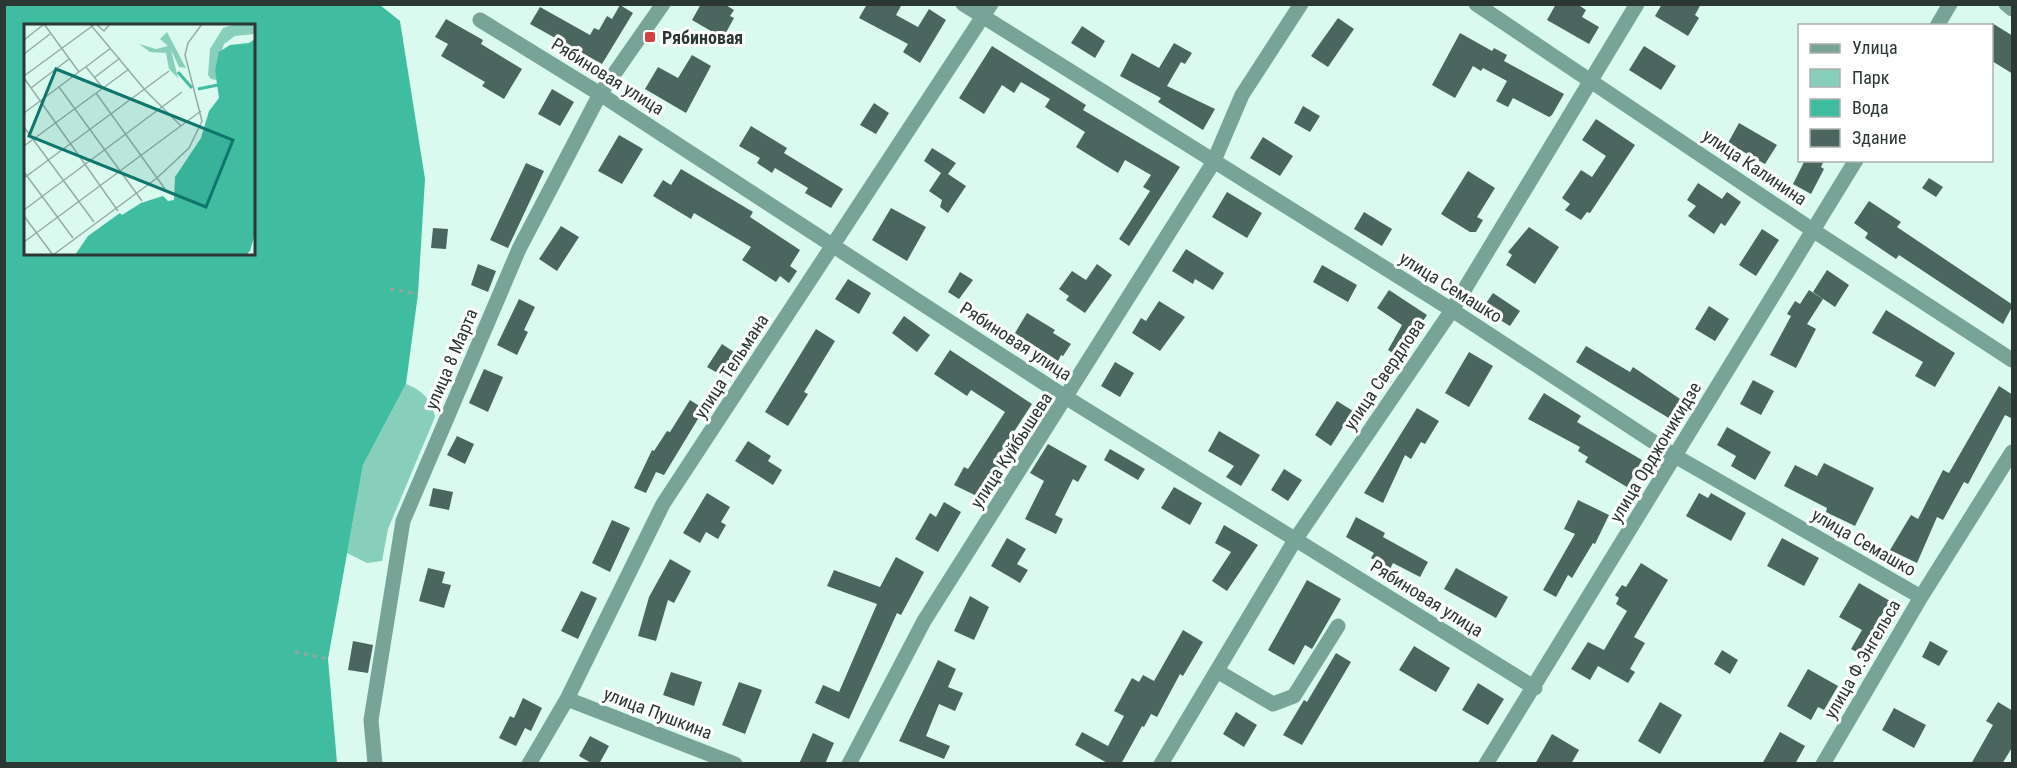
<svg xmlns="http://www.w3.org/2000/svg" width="2017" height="768" font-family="'Roboto Condensed',sans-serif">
<rect width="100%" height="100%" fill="#dafaf0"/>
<path fill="#88cfbb" d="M406,384C423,391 431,399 435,417L388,529L382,561L367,563L347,553L363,465Z"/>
<path fill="#40bca0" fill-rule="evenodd" d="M380,5L400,21L425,179L418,294L406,384L363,465L328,659L337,763H5V5ZM26,26H254V254H26Z"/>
<path fill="#4a665e" d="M701,4H724L734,10L730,16L734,18L723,38L692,20Z
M867,4H902L896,15L918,27L929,9L946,20L920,63L903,52L908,44L859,18Z
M1556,4H1577L1586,10L1582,17L1599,27L1589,44L1547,20Z
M1662,4H1701L1695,15L1699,18L1688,36L1655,16Z
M620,5L633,13L602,64L530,24L540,7L590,35L594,28L599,30L607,16L612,19Z
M1338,18L1354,29L1328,67L1311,56Z
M446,19L483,40L481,44L522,69L504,99L482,86L485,82L441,56L448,44L435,37Z
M1992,23L2013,36V74L1992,61Z
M1082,26L1105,41L1095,58L1071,43Z
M1460,33L1492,51L1494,48L1507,55L1504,61L1564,94L1552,115L1549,117L1513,98L1508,107L1496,101L1507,81L1483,68L1481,71L1473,66L1455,98L1432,85Z
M1174,43L1192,53L1185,64L1181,62L1167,86L1215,109L1203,130L1158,102L1161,98L1120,76L1132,53L1159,68Z
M992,46L1086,105L1083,110L1180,167L1129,246L1119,239L1150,191L1143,187L1151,175L1125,160L1118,173L1076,147L1085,132L1045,107L1050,99L1021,82L1014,93L1002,85L984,114L959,98Z
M1644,46L1676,66L1661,90L1629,70Z
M692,55L711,66L686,113L645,89L658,67L678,78Z
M552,89L574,102L560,126L538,114Z
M874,103L889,113L876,134L860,125Z
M1303,106L1320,116L1310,132L1294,123Z
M1596,119L1635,145L1590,213L1587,212L1581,220L1565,210L1570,204L1562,198L1581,170L1592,177L1606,156L1582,140Z
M1739,123L1777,145L1765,164L1728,143Z
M751,126L787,148L784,153L843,189L831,208L805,193L808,188L775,168L772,173L757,163L760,158L739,146Z
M619,135L643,149L622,184L598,171Z
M1263,137L1293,156L1280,176L1250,158Z
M932,148L956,163L948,174L966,186L948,213L940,207L942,200L929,191L941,173L924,161Z
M1805,160H1824L1821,167L1824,169L1811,194L1793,184Z
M526,163L544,171L508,248L490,240Z
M681,169L753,212L750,217L800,250L790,266L797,271L789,283L780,276L776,282L742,260L751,247L694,213L691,219L653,196L663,180L671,185Z
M1468,171L1495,188L1477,217L1483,220L1476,232H1470L1441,214Z
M1929,178L1943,187L1936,197L1922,188Z
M1698,183L1722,199L1727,192L1741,202L1725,226L1721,223L1714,234L1688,216L1696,206L1687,200Z
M1227,192L1262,213L1247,238L1212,217Z
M1869,201L1901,222L1897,227L2013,305L2003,324L1899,255L1896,259L1865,238L1868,233L1854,223Z
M891,208L926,227L907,261L872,240Z
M1364,212L1392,229L1382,246L1354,229Z
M561,226L579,237L557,271L539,259Z
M1529,227L1559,247L1535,284L1506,265L1512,255L1508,252Z
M433,228L448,229L446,249L431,248Z
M1762,229L1779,240L1756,276L1739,265Z
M1186,249L1224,273L1213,290L1195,279L1193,284L1172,271Z
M478,264L496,271L488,292L471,285Z
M1097,264L1112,275L1085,313L1066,300L1069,296L1059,289L1072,271L1086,280Z
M1322,265L1357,285L1348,302L1313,282Z
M1827,270L1849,285L1835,307L1813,292Z
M960,272L973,280L959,299L948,292Z
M848,279L871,293L859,314L835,299Z
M1389,290L1427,315L1399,357L1388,350L1402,325L1377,308Z
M1809,290L1823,299L1807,324L1816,329L1796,368L1770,355L1791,316L1787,314L1795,301L1800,304Z
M1493,293L1520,311L1510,326L1482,309Z
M519,299L535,307L524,330L528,332L517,355L497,345Z
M1159,301L1185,317L1160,351L1132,333L1141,318L1146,321Z
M1709,306L1729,319L1715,341L1695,329Z
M1886,310L1955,353L1935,387L1915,376L1923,362L1872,333Z
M1027,313L1055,330L1053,333L1071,344L1063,356L1061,355L1058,361L1015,333Z
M904,316L930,335L917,352L892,333Z
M816,329L835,341L804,392L808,394L788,426L765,412Z
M722,344L737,354L723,376L707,367Z
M1586,346L1630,372L1633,367L1683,401L1672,420L1576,362Z
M950,350L1032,404L1000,453L1006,457L983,499L954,485L964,467L968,469L1005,412L971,390L967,396L934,374Z
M1469,352L1493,366L1469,407L1445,393Z
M1115,362L1134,373L1120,397L1101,386Z
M484,369L503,377L488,412L469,403Z
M1753,380L1774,391L1761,415L1740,404Z
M1999,386L2013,395V419L2005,415L1968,484L1964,482L1943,520L1937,517L1917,563L1890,550L1911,515L1918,519L1943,470L1949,473Z
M1544,393L1581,416L1577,422L1642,460L1627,487L1585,462L1588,457L1578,451L1580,447L1528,419Z
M690,400L704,409L664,475L656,472L646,493L634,488L652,450L654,451L667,431L670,432Z
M1337,401L1353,411L1331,446L1315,435Z
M1417,408L1439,421L1425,444L1421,442L1411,459L1405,455L1383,503L1364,493Z
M1727,427L1771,452L1755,480L1731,466L1736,456L1717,445Z
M1219,431L1260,455L1241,486L1226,477L1234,466L1208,451Z
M457,436L474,444L465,464L447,455Z
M748,441L771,456L768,461L782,470L773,485L735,461Z
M1048,444L1087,466L1078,482L1073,479L1055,515L1063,519L1056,534L1025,519L1044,481L1030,473Z
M1110,449L1145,469L1138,480L1104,460Z
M1824,463L1874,488L1855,526L1826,512L1827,508L1784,486L1795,465L1817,476Z
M1284,469L1302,480L1288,501L1271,490Z
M1174,487L1202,503L1190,525L1161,508Z
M433,488L453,492L449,510L429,506Z
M707,493L730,507L721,522L726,525L718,539L706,532L700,543L683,533Z
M1699,493L1708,498L1711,493L1746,513L1731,541L1686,516Z
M1578,500L1609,515L1595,544L1593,543L1572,578L1568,575L1556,597L1543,590L1575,534L1564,529Z
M944,502L961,512L938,552L915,539L930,513L936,517Z
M1356,517L1385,533L1383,537L1428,562L1420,577L1393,563L1390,569L1371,558L1374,553L1346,537Z
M612,520L630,528L610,572L592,563Z
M1224,525L1258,545L1227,591L1212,581L1231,552L1215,543Z
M1007,538L1026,549L1017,564L1028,570L1020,583L991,566Z
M1782,538L1819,558L1804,586L1767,566Z
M896,557L924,572L901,615L897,613L849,719L815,703L823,685L839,692L877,604L827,586L834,570L880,587Z
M670,559L691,571L674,603L668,600L656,641L638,636L649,597Z
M1641,563L1668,580L1634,637L1645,643L1630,669L1635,672L1628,683L1598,666L1590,680L1571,669L1588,642L1604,650L1627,611L1616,604L1619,598L1615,595L1622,585L1626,587Z
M428,568L445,572L442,583L451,585L444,608L419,601Z
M1456,568L1508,597L1496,618L1444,589Z
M1307,580L1341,599L1312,649L1305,645L1294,665L1268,650Z
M1859,583L1890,601L1878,621L1883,624L1864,656L1851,649L1862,630L1839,617Z
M581,591L597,598L578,639L561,631Z
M970,596L989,607L974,640L954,631Z
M1183,630L1203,642L1183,676L1180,674L1157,717L1151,714L1144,727L1142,726L1121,764H1109L1075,745L1082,732L1108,746L1124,716L1114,711L1132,678L1139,682L1143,675L1154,681Z
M353,641L373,645L368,673L348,670Z
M1930,641L1948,651L1939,666L1922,657Z
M1414,646L1450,668L1436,692L1399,670Z
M1722,650L1738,660L1730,674L1714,664Z
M1336,653L1351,662L1302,745L1283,735L1304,700L1307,702Z
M938,660L956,669L948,687L963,693L955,711L939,704L926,736L950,746L944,759L899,741Z
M1808,669L1838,686L1824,710L1818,707L1811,720L1787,706Z
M671,672L702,682L694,706L663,695Z
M739,682L762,690L745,734L722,725Z
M1478,683L1504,699L1488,725L1462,710Z
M523,698L542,708L531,731L525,728L516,746L499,738L510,716L514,718Z
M1660,702L1682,715L1660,754L1638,741Z
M1998,702L2013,711V746L2002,764H1971L1993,725L1986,721Z
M1894,708L1926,725L1914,748L1882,730Z
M1236,712L1257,725L1244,747L1223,734Z
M1780,732L1805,746L1795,764H1762Z
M813,733L834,743L825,764H799Z
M1552,734L1579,750L1571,764H1535Z
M590,736L609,746L599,764H593L579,756Z"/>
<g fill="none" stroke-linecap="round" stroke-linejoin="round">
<path stroke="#8fa79f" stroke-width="3" stroke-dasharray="4.5 4.5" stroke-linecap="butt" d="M390,289L418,294
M295,652L328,659"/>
<path stroke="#77a497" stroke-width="15" d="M963,4L1452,310L1675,456L1921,597
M1476,4L1814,231L2012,360
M2006,4L2012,9
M480,20L600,94L1067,398L1535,688
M1937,26L1950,4
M1217,671L1273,704L1294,696L1338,626
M567,699L735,764
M375,764L371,720L403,521L519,249L600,94L663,4
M529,764L567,699L663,504L991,4
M849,764L924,621L1213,163L1242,95L1301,4
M1161,764L1295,540L1452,310L1637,4
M1486,764L1856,160
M1823,764L1921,597L2012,452"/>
</g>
<rect fill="#d24343" stroke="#fff" stroke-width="2" x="644" y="31" width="12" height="12" rx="3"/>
<g text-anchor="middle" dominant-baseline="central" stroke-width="6" stroke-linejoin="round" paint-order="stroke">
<g font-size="18" font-weight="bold" fill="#2b3733" stroke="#fff" text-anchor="start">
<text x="662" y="37">Рябиновая</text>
</g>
<g font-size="18" fill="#2b3733" stroke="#fff">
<text transform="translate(608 76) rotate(32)">Рябиновая улица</text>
<text transform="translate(1755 167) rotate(34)">улица Калинина</text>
<text transform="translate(1451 287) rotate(32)">улица Семашко</text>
<text transform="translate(1016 341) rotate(33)">Рябиновая улица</text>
<text transform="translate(451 359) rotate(-67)">улица 8 Марта</text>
<text transform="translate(731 366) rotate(-57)">улица Тельмана</text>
<text transform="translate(1384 374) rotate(-56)">улица Свердлова</text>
<text transform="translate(1011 450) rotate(-57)">улица Куйбышева</text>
<text transform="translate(1655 452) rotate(-59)">улица Орджоникидзе</text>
<text transform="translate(1864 542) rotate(30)">улица Семашко</text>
<text transform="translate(1427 598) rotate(32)">Рябиновая улица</text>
<text transform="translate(1862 659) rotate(-60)">улица Ф.Энгельса</text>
<text transform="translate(658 713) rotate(21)">улица Пушкина</text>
</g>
</g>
<g transform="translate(24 24)">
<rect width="231" height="231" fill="#dafaf0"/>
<path d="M211,0H231V10L211,12L200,20L191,46L193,56L187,55L184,51L186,25L199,4ZM143,8L162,44L155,43L147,26L154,54L145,45L142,29L126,28L115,20L132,25L144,22L136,15Z" fill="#88cfbb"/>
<path d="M231,15V210L226,227L222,231H51L64,212L96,189L98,191L117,179L139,172L144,177L150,176L151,153L177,114L185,87L195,74L191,46L195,28L206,21L225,19Z" fill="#40bca0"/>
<path fill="none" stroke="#40bca0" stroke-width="3" d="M154,48L168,64M174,65L194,61"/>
<path fill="none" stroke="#94aca4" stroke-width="1.5" d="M20,0L55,48M66,0L121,66L157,102M72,0L80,7L86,0M0,16L19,1M0,30L26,10M62,43L79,64M0,52L71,0M71,53L96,34M0,54L94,187M35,63L118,177M7,64L45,35M72,69L141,165M0,89L87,24M0,103L70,198M0,122L105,45M0,148L49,214M0,154L145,47M0,186L158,68M0,192L29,231M0,218L177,87M29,231L133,154L165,124L178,97L161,31L164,19L178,0"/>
<path fill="#0f766e" fill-opacity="0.15" stroke="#0f766e" stroke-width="3" d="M32,45L209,116L182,183L5,112Z"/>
<rect width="231" height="231" fill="none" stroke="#2b3733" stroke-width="3"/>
</g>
<rect width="2017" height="768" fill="none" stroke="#2b3733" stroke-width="12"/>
<rect x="1798" y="24" width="195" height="138" fill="#ffffff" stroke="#aaafad" stroke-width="1.5"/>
<rect x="1810" y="44" width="30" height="9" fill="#77a497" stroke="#aaafad" stroke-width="1.5"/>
<text x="1852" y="54" font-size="18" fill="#2b3733">Улица</text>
<rect x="1810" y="69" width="30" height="18" fill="#88cfbb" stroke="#aaafad" stroke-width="1.5"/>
<text x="1852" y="84" font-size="18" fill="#2b3733">Парк</text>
<rect x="1810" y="99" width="30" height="18" fill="#40bca0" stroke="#aaafad" stroke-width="1.5"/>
<text x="1852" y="114" font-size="18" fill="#2b3733">Вода</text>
<rect x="1810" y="129" width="30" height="18" fill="#4a665e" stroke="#aaafad" stroke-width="1.5"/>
<text x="1852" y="144" font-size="18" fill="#2b3733">Здание</text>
</svg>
